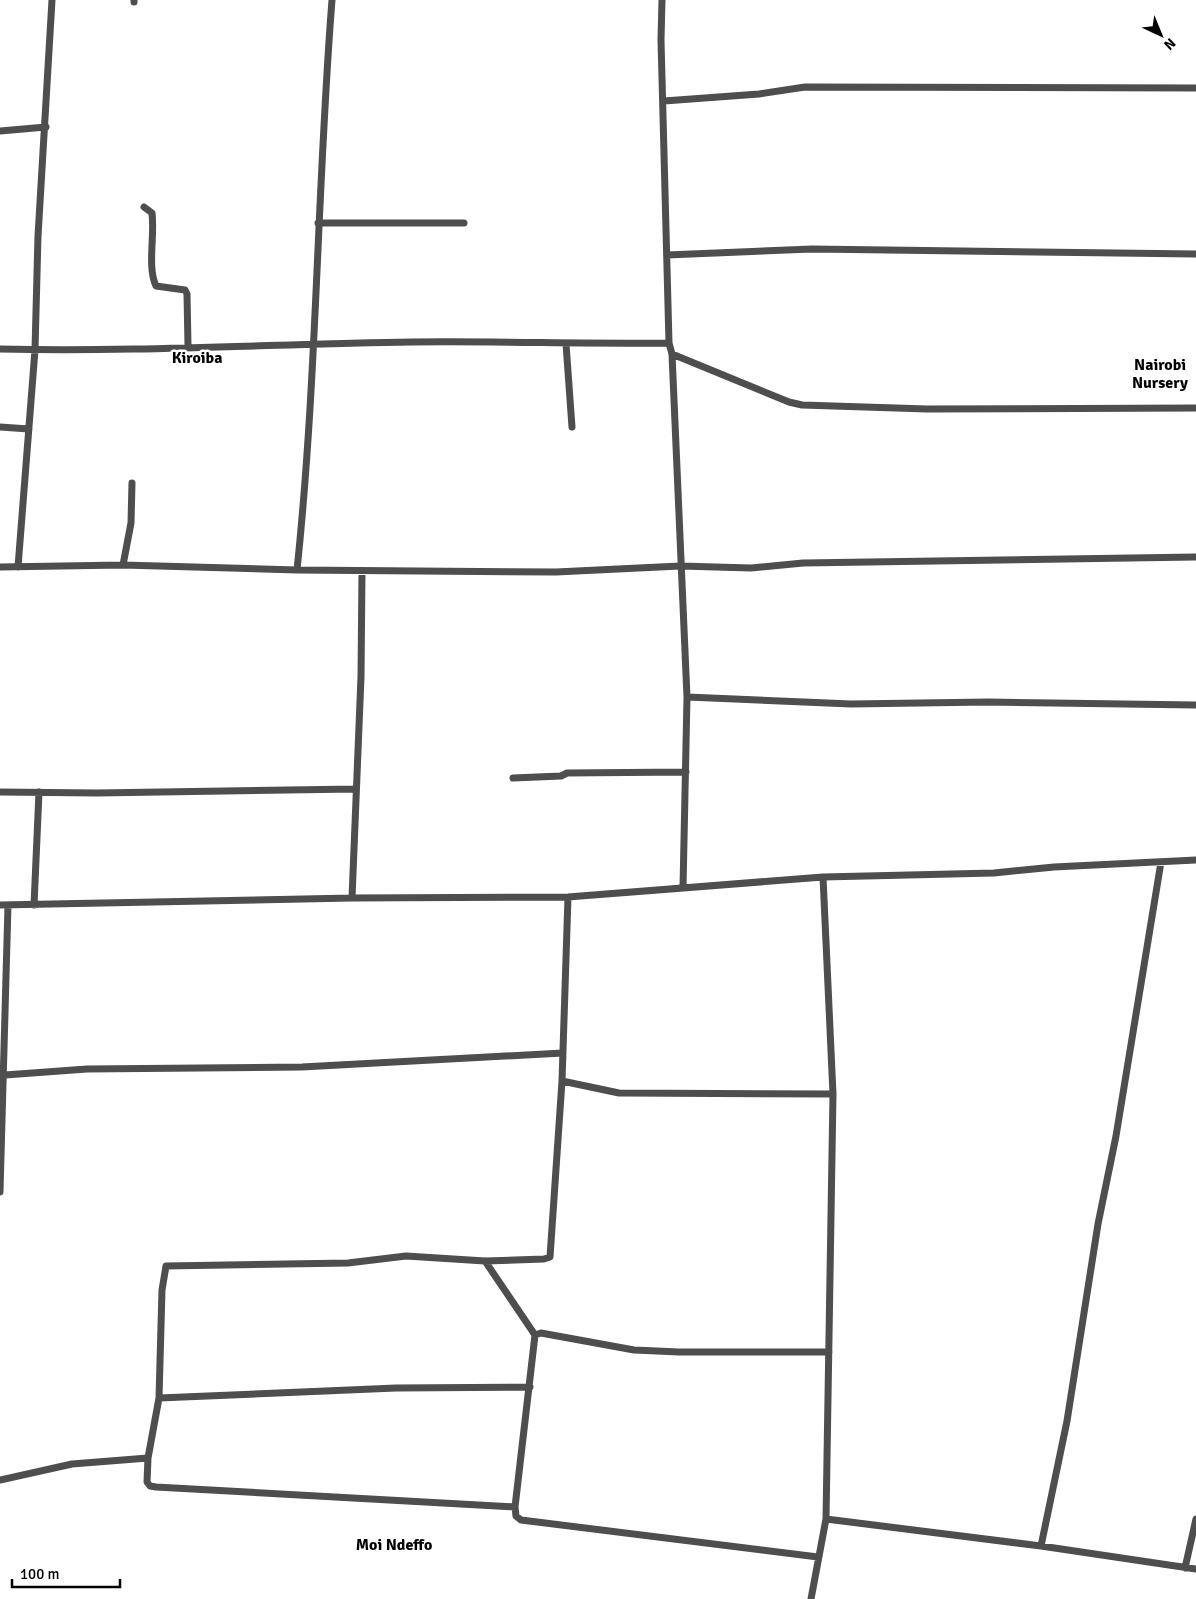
<svg xmlns="http://www.w3.org/2000/svg" width="1196" height="1599" font-family="Signika,sans-serif">
<rect width="100%" height="100%" fill="#fff"/>
<g fill="none" stroke-linecap="round" stroke-linejoin="round">
<path stroke="#4e4e4e" stroke-width="7" d="M134,0V2
M662,0L661,40L669,343L672,354L687,697L683,888
M664,101L759,94L805,87L1196,88
M0,131L46,127
M144,207L152,213C155,236 147,267 156,286L185,290L187,294L188,346
M318,223H464
M667,255L812,249L1196,254
M566,344L572,427
M0,349C137,352 275,344 412,342C498,341 584,344 669,343
M672,354L789,402L802,405L927,409L1196,408
M0,427L29,429
M123,565L131,523L132,483
M0,567L123,565L297,570L556,572L680,566L751,568L803,563L1196,557
M18,567L35,350L38,236L52,0
M297,570C317,380 317,190 332,0
M687,697L851,704L988,702L1196,705
M513,778L561,776L567,773L686,772
M0,792L97,793L356,789
M823,877L994,873L1054,867L1196,860
M352,898L361,677L362,571
M0,905L352,898L568,897L823,877L833,1094L826,1519L811,1599
M34,905L39,792
M5,1075L87,1069L302,1067L563,1053
M562,1081L619,1093L833,1094
M0,1192L8,905
M485,1261L535,1335
M159,1398L396,1388L530,1387
M148,1458L147,1482L150,1486L156,1487L515,1507
M0,1480L72,1464L148,1458L159,1398L162,1290L166,1266L348,1263L406,1256L485,1261L544,1259L550,1257L562,1081L568,897
M826,1519L1041,1546L1196,1569
M1041,1546L1067,1421L1098,1224L1116,1136L1161,862
M818,1557L521,1520L516,1516L515,1507L535,1335L541,1333L634,1350L679,1352H829
M1185,1568L1196,1519"/>
</g>
<g text-anchor="middle" dominant-baseline="central" stroke-width="5" stroke-linejoin="round" paint-order="stroke">
<g font-size="16" font-weight="bold" fill="#000" stroke="#fff">
<text x="197" y="358">Kiroiba</text>
<text x="1160" y="365">Nairobi<tspan x="1160" dy="18">Nursery</tspan></text>
<text x="394" y="1545">Moi Ndeffo</text>
</g>
</g>
<g transform="translate(1161 35) rotate(136)" stroke="#ffffff" stroke-width="4" paint-order="stroke">
<path d="M0-4L9 19L0 12L-9 19Z" fill="#000000"/>
<text y="-8" font-size="14" font-weight="bold" text-anchor="middle" fill="#000000">N</text>
</g>
<path d="M12 1579v8h108v-8" fill="none" stroke="#000000" stroke-width="2.5"/>
<text x="20" y="1579" font-size="15" fill="#000000" stroke="#ffffff" stroke-width="4" paint-order="stroke">100 m</text>
</svg>
